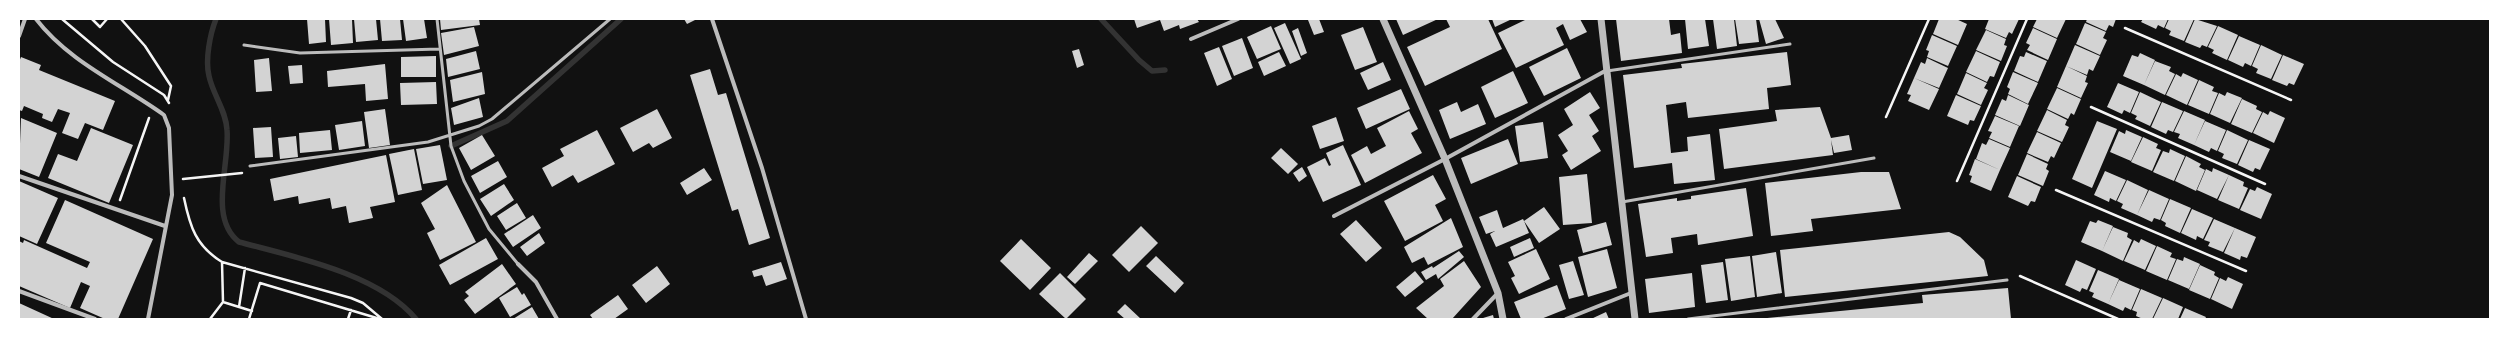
<svg xmlns="http://www.w3.org/2000/svg" width="2509" height="338" font-family="Manrope,sans-serif">
<rect width="100%" height="100%" fill="#111"/>
<g fill="none" stroke-linecap="round" stroke-linejoin="round">
<path stroke="#333" stroke-width="5.5" d="M216,19C210,34 205,60 209,76C213,95 226,110 227,130C230,165 208,218 239,242C295,257 379,274 416,319
M1101,19L1139,60L1152,71L1165,70
M451,146L507,121L621,19"/>
</g>
<path fill="#d3d3d3" d="M307,19H325L326,42L309,44Z
M329,19H352L353,43L331,45Z
M354,19H376L378,40L356,42Z
M380,19H400L402,40L382,41Z
M403,19H424L427,38L406,41Z
M440,19H479L480,25L441,30Z
M684,19H695V20L687,24Z
M1134,19H1197L1199,22L1180,29L1179,25L1164,31L1160,20L1137,28Z
M1319,19L1324,32L1314,35L1308,20Z
M1396,19H1438L1403,35Z
M1446,19H1488L1502,49L1425,86L1407,47L1450,27Z
M1492,19H1512L1495,27Z
M1527,19H1580L1587,32L1570,40L1563,24L1556,28L1564,45L1516,68L1498,33Z
M1616,19H1669L1671,35L1680,33L1682,53L1621,61Z
M1685,19H1705L1709,46L1688,49Z
M1713,19H1734L1737,46L1717,49Z
M1735,19H1756L1759,42L1739,44Z
M1759,19H1775L1784,38L1766,44Z
M1939,19H1956L1967,24L1958,45L1933,34Z
M1989,19H2019L2012,34L2009,32L2006,38L1985,29Z
M2037,19H2066L2057,38L2033,27Z
M2087,19H2116L2113,27L2109,25L2106,31L2086,22Z
M2143,19H2168L2164,28L2158,25L2156,29L2141,22Z
M2169,19H2194L2184,41L2169,35L2171,31L2165,28Z
M2195,19L2217,26L2207,47L2202,45L2200,48L2185,42Z
M1285,23L1301,59L1290,64L1274,28Z
M2085,23L2106,32L2103,38L2107,40L2100,55L2076,44Z
M1271,26L1281,49L1257,59L1247,37Z
M2218,26L2238,35L2227,60L2212,53L2214,50L2208,47Z
M474,27L479,46L444,55L441,33Z
M1363,27L1377,62L1355,70L1341,35Z
M1298,28L1307,53L1301,56L1292,31Z
M2033,28L2057,39L2048,60L2027,50L2030,45L2026,43Z
M1986,30L2006,39L2004,45L2007,46L2001,61L1976,50Z
M1932,35L1957,46L1948,66L1927,57L1929,51L1926,50Z
M2239,36L2260,45L2251,66L2245,63L2243,67L2228,60Z
M1242,38L1253,68L1234,76L1222,46Z
M2075,45L2100,56L2093,71L2089,69L2087,75L2066,66Z
M2261,45L2282,55L2271,79L2256,73L2258,69L2252,66Z
M1219,47L1232,79L1217,86L1204,53Z
M1567,48L1581,78L1544,96L1529,67Z
M1079,49L1084,65L1077,68L1072,51Z
M476,51L480,69L448,77L446,59Z
M1976,51L2000,62L1994,77L1990,76L1987,82L1966,72Z
M1279,52L1286,66L1264,76L1258,62Z
M1787,52L1791,85L1767,88L1769,109L1688,118L1686,102L1666,105L1671,153L1688,151L1687,137L1710,134L1715,180L1674,184L1672,163L1634,168L1623,75L1682,68L1681,64Z
M2026,52L2047,61L2038,82L2014,71L2020,56L2024,57Z
M2140,53L2155,60L2144,85L2123,76L2132,55L2138,57Z
M2283,55L2304,64L2294,85L2289,83L2287,86L2272,80Z
M436,56V77H401V57Z
M21,57L41,65L39,70L115,101L103,130L85,123L78,139L62,133L70,113L58,109L52,122L42,118L43,114L24,106L22,111L19,110V62Z
M269,58L272,91L256,92L254,60Z
M1927,58L1948,68L1939,88L1914,78L1921,62L1925,64Z
M2155,61L2171,67L2169,71L2175,74L2165,95L2144,85Z
M1383,62L1391,80L1368,90L1360,73Z
M385,64L388,99L366,101L365,84L328,87L327,71Z
M302,65L303,83L290,84L288,66Z
M2066,66L2087,76L2085,82L2088,83L2081,98L2057,87Z
M710,69L718,95L726,93L770,238L749,245L738,209L732,211L690,75Z
M1513,71L1528,103L1495,118L1481,87Z
M482,72L485,94L453,102L450,80Z
M2013,72L2038,83L2028,104L2008,94L2010,89L2007,87Z
M1966,73L1987,83L1984,88L1988,90L1981,105L1957,94Z
M2183,73L2198,80L2187,105L2166,95L2176,74L2181,77Z
M1914,78L1939,89L1929,110L1908,101L1911,95L1907,94Z
M2199,80L2214,87L2212,91L2218,93L2209,114L2188,105Z
M436,82L437,104L401,105L400,83Z
M2118,83L2139,92L2130,113L2124,110L2122,114L2107,107Z
M2057,88L2081,99L2074,115L2071,113L2068,119L2047,109Z
M1401,89L1410,109L1366,129L1357,108Z
M1590,92L1600,108L1589,115L1599,131L1592,136L1601,151L1571,170L1562,155L1568,151L1558,135L1573,125L1564,109Z
M2140,92L2161,102L2150,126L2135,119L2137,116L2131,113Z
M2227,92L2242,98L2230,123L2210,114L2219,93L2225,96Z
M1956,95L1981,106L1974,121L1970,120L1968,125L1947,116Z
M2008,95L2029,105L2020,126L1995,115L2002,99L2006,101Z
M479,98L483,117L454,125L451,108Z
M2242,99L2257,106L2256,109L2262,112L2252,133L2231,124Z
M1457,102L1461,112L1478,104L1486,124L1450,139L1439,110Z
M2162,102L2183,111L2173,132L2168,130L2166,134L2151,127Z
M1820,107L1831,138L1849,135L1852,150L1834,153L1831,140L1833,155L1724,169L1719,129L1777,121L1775,110Z
M385,109L390,145L369,148L364,112Z
M657,109L672,138L653,148L649,143L633,152L620,128Z
M2047,110L2067,120L2065,125L2069,127L2062,142L2037,131Z
M1409,111L1418,129L1411,133L1422,153L1365,183L1351,155L1367,146L1371,154L1386,146L1377,128Z
M2184,111L2205,120L2194,145L2178,138L2180,134L2174,132Z
M2270,111L2285,118L2274,143L2253,133L2263,112L2268,115Z
M1995,116L2019,126L2010,147L1989,138L1992,132L1988,131Z
M1336,117L1344,141L1320,149L1312,126Z
M21,118L57,133L39,177L19,169Z
M362,121L365,146L339,150L335,125Z
M2097,121L2117,129L2092,188L2072,179Z
M2205,121L2226,130L2217,151L2211,148L2209,152L2194,145Z
M1543,122L1548,158L1520,162L1515,126Z
M271,127L273,157L255,158L253,128Z
M91,128L133,145L109,203L48,178L58,154L77,161Z
M330,130L332,150L300,153L299,133Z
M597,130L615,164L578,183L573,175L552,187L542,168L564,156L560,149Z
M2126,130L2142,137L2131,161L2110,152L2119,131L2125,134Z
M2227,130L2248,140L2237,164L2222,158L2224,154L2218,151Z
M2037,132L2061,143L2054,158L2051,156L2048,162L2027,153Z
M482,135L495,156L471,170L459,148Z
M296,136L298,157L280,159L278,138Z
M2143,137L2158,144L2156,148L2161,150L2152,171L2131,162Z
M1508,139L1518,164L1471,184L1461,158Z
M1989,139L2010,148L2000,170L1976,159L1982,143L1986,145Z
M2249,140L2270,149L2260,170L2255,168L2253,172L2238,165Z
M440,145L447,180L423,184L416,149Z
M1343,145L1361,185L1323,202L1307,167L1325,158L1329,166L1331,165L1326,153Z
M1281,148L1298,164L1288,174L1271,158Z
M414,149L422,190L398,195L389,154Z
M2170,149L2185,156L2174,181L2153,172L2163,151L2169,153Z
M2027,154L2048,164L2046,169L2049,171L2043,186L2018,175Z
M386,155L395,202L370,207L373,218L349,223L346,206L332,209L330,198L299,204L298,196L274,201L270,179Z
M2186,156L2201,164L2199,167L2205,170L2196,191L2175,181Z
M1975,159L2000,170L1991,191L1970,182L1972,176L1969,175Z
M498,161L507,177L480,193L471,176Z
M1302,167L1307,176L1299,182L1293,173Z
M704,168L712,180L687,195L680,183Z
M2213,168L2229,175L2217,199L2197,190L2206,169L2212,172Z
M2105,171L2126,180L2116,201L2110,198L2109,202L2094,195Z
M1861,172H1889L1901,209L1811,219L1813,231L1771,236L1765,183Z
M1587,174L1592,223L1563,225L1559,177Z
M1433,175L1446,199L1435,205L1443,221L1405,241L1384,201Z
M2229,175L2244,182L2243,186L2248,188L2239,209L2218,200Z
M2017,176L2041,187L2035,202L2031,201L2028,206L2008,197Z
M2127,180L2148,190L2137,215L2121,208L2123,204L2117,201Z
M19,181L58,198L37,244L19,236Z
M504,184L514,200L491,216L480,199Z
M447,185L476,242L440,260L427,233L435,229L421,203Z
M2257,187L2272,194L2261,219L2240,210L2250,189L2255,191Z
M1746,188L1753,236L1698,245L1697,234L1671,238L1673,253L1646,257L1638,204L1677,198V201L1691,199V196Z
M2149,190L2169,199L2160,220L2154,218L2152,222L2137,215Z
M2170,199L2191,208L2180,233L2165,226L2166,223L2161,220Z
M65,200L153,239L118,319H105L80,308L90,286L81,282L70,308L19,286V241L23,243L24,240L87,268L90,262L46,243Z
M517,203L526,218L506,230L497,216Z
M1544,207L1560,229L1539,243L1524,221L1529,233L1496,247L1490,234L1495,231L1486,234L1479,217L1497,210L1503,228L1523,219L1524,221Z
M2192,209L2213,218L2203,239L2197,236L2196,240L2181,233Z
M533,215L541,228L513,247L504,234Z
M1451,218L1463,247L1428,265L1424,257L1412,263L1404,247Z
M2214,219L2235,228L2223,252L2208,246L2210,242L2204,240Z
M1356,220L1382,248L1366,262L1340,234Z
M2098,220L2113,226L2102,251L2081,242L2090,221L2096,223Z
M1606,222L1612,245L1583,253L1577,230Z
M1141,226L1158,243L1129,272L1112,255Z
M2113,227L2128,233L2127,237L2132,240L2123,261L2102,251Z
M2235,228L2256,237L2247,258L2241,256L2240,260L2224,253Z
M1949,232L1960,237L1984,260L1988,276L1785,297L1780,250Z
M539,233L545,243L527,256L520,247Z
M486,238L498,259L450,285L439,265Z
M1530,238L1534,248L1514,257L1510,247Z
M1021,239L1051,268L1030,290L1000,261Z
M2141,239L2156,246L2145,270L2124,261L2134,240L2139,243Z
M2157,246L2172,253L2170,257L2176,259L2167,280L2146,271Z
M1536,249L1550,279L1519,294L1511,278L1515,276L1508,262Z
M1607,249L1617,288L1588,297L1578,257Z
M1459,251L1464,257L1438,279L1436,274L1426,280L1421,272L1432,266L1433,268Z
M1776,252L1782,293L1757,297L1752,256Z
M1089,253L1098,261L1075,284L1067,277Z
M1156,256L1184,283L1175,293L1146,266Z
M1750,256L1755,297L1731,301L1725,259Z
M2184,257L2200,264L2189,289L2168,280L2177,259L2183,261Z
M2076,260L2096,269L2087,290L2082,288L2080,292L2065,285Z
M1464,261L1481,287L1452,319H1428L1416,308L1444,286L1440,279Z
M1573,261L1584,295L1569,299L1559,265Z
M781,262L787,279L766,286L762,275L754,277L752,271Z
M1723,262L1728,300L1706,303L1701,265Z
M502,264L516,284L475,314L464,300L469,296L465,292Z
M2200,265L2215,272L2214,275L2219,278L2210,299L2189,290Z
M657,266L670,284L646,303L632,285Z
M2098,270L2119,279L2108,304L2092,297L2094,293L2089,291Z
M1415,271L1424,282L1405,297L1396,287Z
M1060,273L1086,299L1066,319L1039,294Z
M1692,273L1695,307L1649,313L1645,279Z
M2228,277L2243,284L2232,309L2211,299L2220,278L2226,281Z
M2119,280L2140,289L2131,310L2125,307L2123,311L2108,304Z
M1557,285L1566,309L1541,319H1521L1514,302Z
M517,287L522,295L524,293L531,305L510,317L499,298Z
M2008,288L2011,319H1757L1923,303L1922,295Z
M2141,289L2162,298L2152,319H2143L2136,316L2137,312L2132,310Z
M618,295L628,309L614,319H593L590,315Z
M2163,298L2183,307L2178,319H2153Z
M19,303L54,319H19Z
M1125,304L1141,319H1125L1117,312Z
M532,307L539,319H513Z
M2185,308L2206,317L2205,319H2180Z
M1606,312L1609,319H1591Z
M1493,315L1494,319H1482L1483,318Z"/>
<g fill="none" stroke-linecap="round" stroke-linejoin="round">
<path stroke="#f5f5f5" stroke-width="2.5" d="M62,19L113,62L164,95L169,103
M92,19L100,27L107,19
M121,19L145,46L171,86L168,100
M2125,28L2291,100
M2091,107L2265,184
M1886,117L1929,19
M183,179L242,173
M1957,181L2027,19
M2056,190L2246,271
M184,198C190,227 196,246 222,262L223,302
M120,200L149,118
M222,262L351,298L363,303L382,319
M2020,276L2118,319
M239,307L245,268
M210,319L223,302L252,311
M249,319L260,283L380,319
M348,319L351,310"/>
<path stroke="#bcbcbc" stroke-width="3" d="M437,19L451,146L464,181L489,229L518,264
M244,45L300,53L439,49
M1607,71L1790,44
M250,166L428,142L479,126L492,119L610,19
M1622,202L1874,158
M1688,319L2007,280"/>
<path stroke="#bcbcbc" stroke-width="4" d="M36,19C69,62 121,84 164,115L169,128L172,195L148,319
M712,19L762,168L806,319
M19,36L25,19
M1191,39L1238,19
M19,176L165,226
M1334,216L1445,159L1605,71
M518,264L536,282L557,319
M19,291L95,319
M1473,319L1498,293
M1566,319L1631,293"/>
<path stroke="#bcbcbc" stroke-width="7" d="M1383,19L1445,159L1498,293L1503,319
M1601,19L1635,319"/>
</g>
<rect width="2509" height="338" fill="none" stroke="#ffffff" stroke-width="40"/>
</svg>
